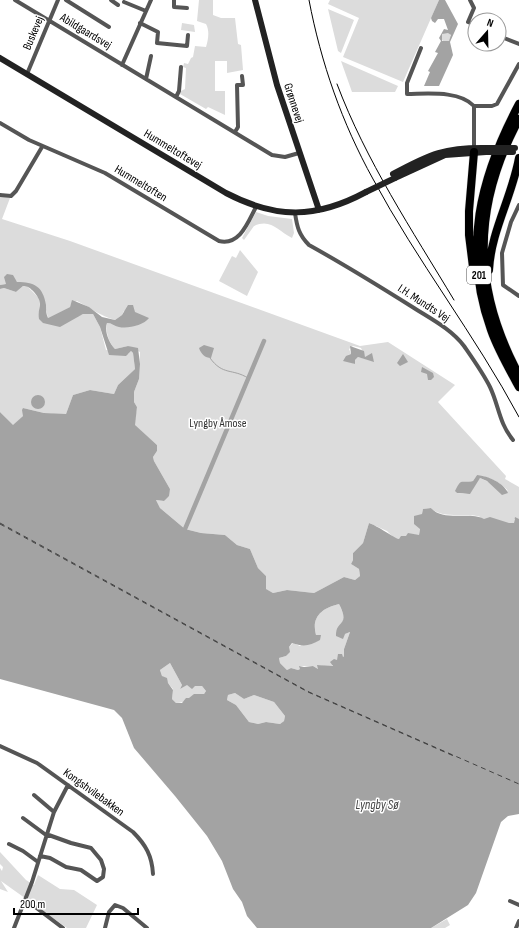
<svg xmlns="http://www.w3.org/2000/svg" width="519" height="928" font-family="'Sofia Sans Condensed',sans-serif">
  <rect width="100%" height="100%" fill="#fff"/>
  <path fill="#dcdcdc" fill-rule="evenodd" d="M199,0H213V15L221,18H235L238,44L241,45L243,70L227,73V61H215V91H225V115L208,107L206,109L180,94L181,91L185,89L186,68L183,67L184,63L188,64L191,58L193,57L195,46L206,47C208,40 210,31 206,24L197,21Z
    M330,0H439L403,82L343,57L359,18L328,4Z
    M328,9L354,20L341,53L338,51Z
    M182,23L194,25L195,32L181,30Z
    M441 37a5 5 0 1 1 10 0a5 5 0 1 1-10 0Z
    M341,61L398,86L395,92H352Z
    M0,196L10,198L2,219L70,241L360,346L388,342L455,385L438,402L506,476L505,479L519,487V519H514V523C508,524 488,521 483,519C478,517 482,517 477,516C465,513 441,519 431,508L423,509L419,535L406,536L399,539L394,538L387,531L369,523L363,543L353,553V560L351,564L359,569L360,576L355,580L344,577L314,593L287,590L273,593L265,589L266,576L258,568L250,549L237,545L225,535L201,533L185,529L160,508L156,500L164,501L170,489L154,461L153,457L157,451V445L134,425L137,407L134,402V392L139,379L140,352L128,346L115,349C109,343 105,331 107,323L125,327L138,325L124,311L122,315L115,320C100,316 91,308 77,301L71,304L70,307L48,318L42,293L17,282L14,279L6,281V284L0,285ZM353,346L361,348L365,357L369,356L374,361L358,357L355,360V364L350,362L348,355L351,354L349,349ZM477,475C488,477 501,482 508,491L480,478C469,488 476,497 457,493L456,491C459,483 466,483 473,481Z
    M256,212L268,216L292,219L294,233L292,238C278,231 271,218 254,226L244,240L242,238Z
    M240,250L258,272L247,296L219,281L232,256L236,258Z
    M23,286H27L40,299L39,319H71L83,314H93L100,327L106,350L128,354L131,351L133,353L135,369L118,385L114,394L90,390L73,395L66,414L65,415L44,413L23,408V416L13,426L0,412V289L4,288L16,292Z
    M339,604C346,619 345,619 336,632L345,634L350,632L344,649V656L338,659L331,667L318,665V669L313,666H300V669L298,670L291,668L287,670L280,663L279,658L286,656L289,647L293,643L300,646L316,635C311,617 322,608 339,604Z
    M170,663L182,685L180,689L186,685L202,686L206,691L204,694C194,697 185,703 176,703L172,699L173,689L162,676L160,670Z
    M235,693L244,699L254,695L274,702L285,716L284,721L280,724L266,722L258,724L249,722L236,705L227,700L228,695Z
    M0,852L26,880L34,885L38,875L60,889L74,890L97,905L86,928H67L1,881L8,892L0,889V868L2,871L3,867L0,864Z
    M447,919L450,925L445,928H431Z"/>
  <path fill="#a3a3a3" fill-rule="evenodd" d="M439,0H445L458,24L450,42L453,55L439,86H424L430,72L428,71L438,53L435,52L441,41L439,38L444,29L448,30L444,19H438L435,23L432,21L431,18ZM448,33L451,35L449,41H442V34Z
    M7,274L13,275L17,282C34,282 43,286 46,305C46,310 46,314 48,318L70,307L72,300L89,307L102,317L115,320L122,315L128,305H133L135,312L149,318C144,325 128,329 119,327C114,326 112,323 107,323C104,331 109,343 115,349L128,346L138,348L140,364L139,379L134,392V402L137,407L135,425L157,445V451L153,457L154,461L170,489L169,496L164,501L156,500L160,508L185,529L201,533L225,535L237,545L250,549L258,568L266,576V589L273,593L287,590L314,593L344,577L355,580L360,576L359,569L351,564L353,560V553L363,543L369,523C378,526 394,538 399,539L401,536H406L408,533L419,535L420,529L414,524V516L422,514L423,509L431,508C443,522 470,511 484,519L490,517L509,523H514L515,517L519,519V814L508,816L501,822L476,893L468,905L431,928H257L247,916L242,902L233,889L222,861L207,836L175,796L134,748L122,718L114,710L0,679V412L13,425L23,416L22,410L23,408L44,413L66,414L73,395L90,390L114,394L118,385L135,369L133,353L131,351L126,356L109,355L100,327L93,314H83L60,327L43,323L39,319C37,306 45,305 34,292C30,288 28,286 23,286L16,292L4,288L0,289V285L6,284L4,277ZM339,604C351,627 335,620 336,636L343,639L345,634L350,632L344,649V656L343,657L342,654H338L337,660L334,659L330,662L333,666L317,665L318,669L313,666L304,667L299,666L300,669L298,670L291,668L287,670L280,663L279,658L286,656L290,652L289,647L292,643C303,647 310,646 320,640L321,635H316C311,617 322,608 339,604ZM170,663L182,685L180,689L187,685L192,689L195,686H202L206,691L204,694H194L189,698H186L182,703H176L172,699L173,690L168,683L167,678L162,676L160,670ZM235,693L244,699L254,695L274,702L285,716L284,721L280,724L266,722L258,724L249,722L236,705L227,700L228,695Z
    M204,345L214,348L211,358C205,358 201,354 199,348Z
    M350,346L364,351L365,357L372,353L374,362L358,357L355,360V364L343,361L346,356L351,354Z
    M403,354L408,362L400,366L397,363Z
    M422,367L433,373L434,377L431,380H428L427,374L421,372Z
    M31 402a7 7 0 1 1 14 0a7 7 0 1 1-14 0Z
    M477,475C488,476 504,483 508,493L502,495L487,481L480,478L470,494L457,493L455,491C462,477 460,484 473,481Z"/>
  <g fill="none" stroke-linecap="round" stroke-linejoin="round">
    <path stroke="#a3a3a3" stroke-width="1" d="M210,358C223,376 232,368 248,378"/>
    <path stroke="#a3a3a3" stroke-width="4.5" d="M185,529L264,341"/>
    <path stroke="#444" stroke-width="1" stroke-dasharray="5 4" stroke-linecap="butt" d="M0,523L309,692L519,784
      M0,524L308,692L456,757"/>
    <defs>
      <path id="highway" d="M519,104C480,177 462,249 491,330C498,350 509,369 519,387
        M519,119C472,207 472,287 519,375
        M473,267L469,235V211L474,152
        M489,270C491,231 512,197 519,158"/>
    </defs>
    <use href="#highway" stroke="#dbdbdb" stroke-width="9"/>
    <path stroke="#555" stroke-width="4" d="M15,0L272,155L285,157L299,153
      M66,0L109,27
      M111,0L118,5
      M174,0V7L187,8
      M470,0L474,8L468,22L475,25
      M124,2L146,11
      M140,23L158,32L157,43L187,46L188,35
      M499,36L519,44
      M421,48L407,83V94C426,94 459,90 474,106H492L497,104L519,64
      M122,65L151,0
      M27,74L58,0
      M146,79L151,56
      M176,97L179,91L181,67
      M474,106V150
      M0,123L29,140L105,173L219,241C240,246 248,222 256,207
      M235,132L238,127L237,85H243L242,76
      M0,195L11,196L16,191L42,147
      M519,205L511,222L502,253L503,285L519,296
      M295,213C297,227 299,235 309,245C345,265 379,286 414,308C431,319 451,329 464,346C473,359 483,373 490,387C499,406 499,423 513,440
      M0,746L37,763L133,832C146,845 152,856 153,874
      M34,795L54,812
      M23,818L46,835
      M9,844L23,851L38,862
      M40,856L50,858L66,867L81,870L97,881L103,877L104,869L101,860L91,848L71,843L46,834
      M26,900L63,928
      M510,901L519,905
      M14,928L32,882L54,812L68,785
      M105,928L109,912L115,905L123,908L147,928
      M516,928L519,921"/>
    <path stroke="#222" stroke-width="6" d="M255,0L277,85L319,210
      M0,58L226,193C276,219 316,219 366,192
      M393,174C430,154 445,147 488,148
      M395,178L445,155L486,152"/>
    <use href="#highway" stroke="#000" stroke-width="8"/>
    <path stroke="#000" stroke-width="1" d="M309,0C321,63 342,123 373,179C417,261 475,335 519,417
      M337,84C366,161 412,230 454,300"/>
    <path stroke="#222" stroke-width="6" d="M488,148H515
      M486,152H513
      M366,192L395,178"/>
  </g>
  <g text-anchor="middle" stroke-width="3" stroke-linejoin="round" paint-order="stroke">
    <rect fill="#fff" stroke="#4c4c4c" stroke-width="1" x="467" y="266" width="24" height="18" rx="3"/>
    <g font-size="11" font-weight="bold" fill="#000">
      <text x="479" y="279">201</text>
    </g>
    <g font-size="12" fill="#000" stroke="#fff">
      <text transform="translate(86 31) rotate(31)" y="4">Abildgaardsvej</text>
      <text transform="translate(33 33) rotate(-67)" y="4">Buskevej</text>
      <text transform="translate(294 103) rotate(72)" y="4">Grønnevej</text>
      <text transform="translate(173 149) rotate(31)" y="4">Hummeltoftevej</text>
      <text transform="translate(141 183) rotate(31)" y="4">Hummeltoften</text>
      <text transform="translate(424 303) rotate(33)" y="4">I.H. Mundts Vej</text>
      <text transform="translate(94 792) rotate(36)" y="4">Kongshvilebakken</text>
    </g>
    <g font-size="12" fill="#333" stroke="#fff">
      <text x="218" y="427">Lyngby Åmose</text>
    </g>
    <g font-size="13" font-style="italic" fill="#444" stroke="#fff">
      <text x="377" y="809">Lyngby Sø</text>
    </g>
  </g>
  <g transform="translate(487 32) rotate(20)"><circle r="19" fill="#ffffff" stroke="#999999"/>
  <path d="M0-3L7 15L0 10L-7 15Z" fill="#000000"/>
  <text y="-6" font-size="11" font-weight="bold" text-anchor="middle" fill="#000000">N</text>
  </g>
  <path d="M14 908v6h124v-6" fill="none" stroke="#000000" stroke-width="2"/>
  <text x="20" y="908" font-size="12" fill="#000000" stroke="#ffffff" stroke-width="3" paint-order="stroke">200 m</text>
</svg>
